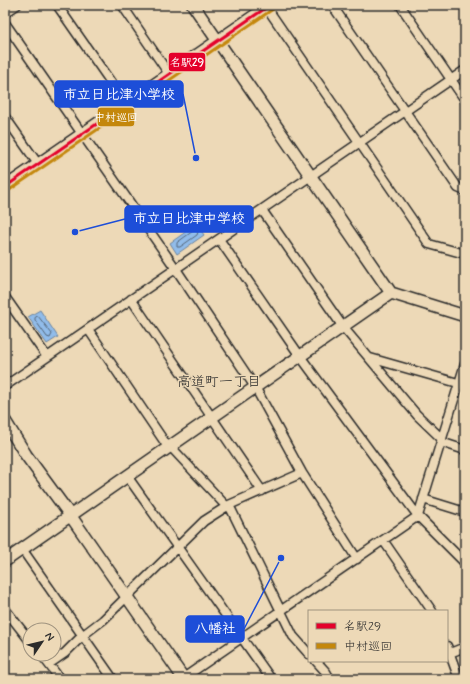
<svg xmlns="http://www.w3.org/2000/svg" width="470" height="684" font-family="Mynerve,'Klee One',sans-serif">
  <rect width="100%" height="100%" fill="#edd9b7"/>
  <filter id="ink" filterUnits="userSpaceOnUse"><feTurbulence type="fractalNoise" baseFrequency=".025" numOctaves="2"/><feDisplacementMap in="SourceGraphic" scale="8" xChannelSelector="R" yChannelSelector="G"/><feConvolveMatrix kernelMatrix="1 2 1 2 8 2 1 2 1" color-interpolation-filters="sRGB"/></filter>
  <g filter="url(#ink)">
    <path fill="#91bcea" stroke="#68829e" d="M197,224L204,235L177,254L170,243Z
      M40,310L58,337L47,344L28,317Z"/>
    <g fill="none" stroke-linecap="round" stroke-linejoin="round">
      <path stroke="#546577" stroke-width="1" d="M195,230L198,232L197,235L180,247H177V243Z
        M38,316L52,334L50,338L47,337L35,320V318Z"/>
      <defs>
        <path id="street" d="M57,5L126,104
          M122,5L169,74
          M265,5L429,244L465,254
          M332,5L458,188L465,191
          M400,5L465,100
          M5,13L17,5
          M5,23L176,269L255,387L302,473L357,559
          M5,117L38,164
          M262,210L343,327L417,415L442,439
          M219,239L300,356L418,516L465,563
          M5,297L47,357
          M131,299L262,491
          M88,329L168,447
          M370,358L465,385
          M5,386L465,70
          M441,442L465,450
          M170,446L227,507
          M127,476L271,679
          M423,499L465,512
          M229,505L293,636L309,654
          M383,540L432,611
          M22,549L113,679
          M5,609L30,641
          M447,646L459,679
          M450,653L465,647
          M41,654L60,679
          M316,661L326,672L330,679
          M49,664L65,653L82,636L103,620L204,521L229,505L302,473
          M182,679L418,516L465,364"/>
        <path id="secondary" d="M193,5L391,293L465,316
          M5,187L270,5
          M5,421L26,455L70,515L184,679
          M5,561L391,293"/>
      </defs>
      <use href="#street" stroke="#2b2b2b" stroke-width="11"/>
      <use href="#secondary" stroke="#2b2b2b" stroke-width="14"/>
      <use href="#street" stroke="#edd9b7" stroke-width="8"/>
      <use href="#secondary" stroke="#edd9b7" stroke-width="11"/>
      <defs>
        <path id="bus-1" d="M5,187L270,5"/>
        <path id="bus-2" d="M8,191L273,9"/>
      </defs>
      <use href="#bus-1" stroke="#edd9b7" stroke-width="6"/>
      <use href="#bus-2" stroke="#edd9b7" stroke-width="6"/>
      <use href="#bus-1" stroke="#e4002b" stroke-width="3"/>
      <use href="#bus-2" stroke="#c4870b" stroke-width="3"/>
    </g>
  </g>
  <g text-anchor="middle" stroke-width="3" stroke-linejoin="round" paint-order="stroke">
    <g font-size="14" fill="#2b2b2b" stroke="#edd9b7">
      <text x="219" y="386">高道町一丁目</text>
    </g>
  </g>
  <path fill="none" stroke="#1d4ed8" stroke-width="1.5" d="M196 158L183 94M75 232L125 219M281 558L244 629"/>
  <g fill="#1d4ed8" stroke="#edd9b7" stroke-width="1.5">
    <circle cx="196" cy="158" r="4"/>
    <circle cx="75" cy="232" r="4"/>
    <circle cx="281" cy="558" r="4"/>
  </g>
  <g fill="#1d4ed8" stroke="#1d4ed8" stroke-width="1.5">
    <rect x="55" y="81" width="128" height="26" rx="4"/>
    <rect x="125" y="206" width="128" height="26" rx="4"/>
    <rect x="186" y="616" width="58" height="26" rx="4"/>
  </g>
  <g font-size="14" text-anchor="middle" font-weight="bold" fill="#fff">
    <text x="119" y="99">市立日比津小学校</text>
    <text x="189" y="223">市立日比津中学校</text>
    <text x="215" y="633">八幡社</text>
  </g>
  <g stroke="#edd9b7" stroke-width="1.5">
    <rect x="168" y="52" width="38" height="20" rx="4" fill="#e4002b"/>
    <rect x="97" y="107" width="38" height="20" rx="4" fill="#c4870b"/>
  </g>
  <g font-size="11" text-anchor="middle" font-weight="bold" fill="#fff">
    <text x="187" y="66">名駅29</text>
    <text x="116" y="121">中村巡回</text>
  </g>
  <rect width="470" height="684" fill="none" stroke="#edd9b7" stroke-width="20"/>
  <rect x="10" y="10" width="450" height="664" fill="none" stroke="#2b2b2b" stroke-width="1.5" filter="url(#ink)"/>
  <rect x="308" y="610" width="140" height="52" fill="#edd9b7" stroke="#9f937f"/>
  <rect x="316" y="623" width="20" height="6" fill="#e4002b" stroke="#9f937f"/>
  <text x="344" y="630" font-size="12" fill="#2b2b2b">名駅29</text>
  <rect x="316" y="643" width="20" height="6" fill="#c4870b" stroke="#9f937f"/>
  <text x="344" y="650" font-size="12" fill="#2b2b2b">中村巡回</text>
  <g transform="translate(42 642) rotate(55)"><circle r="19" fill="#edd9b7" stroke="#9f937f"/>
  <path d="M0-3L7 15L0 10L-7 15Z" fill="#2b2b2b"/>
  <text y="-6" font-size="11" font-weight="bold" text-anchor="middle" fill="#2b2b2b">N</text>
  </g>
</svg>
